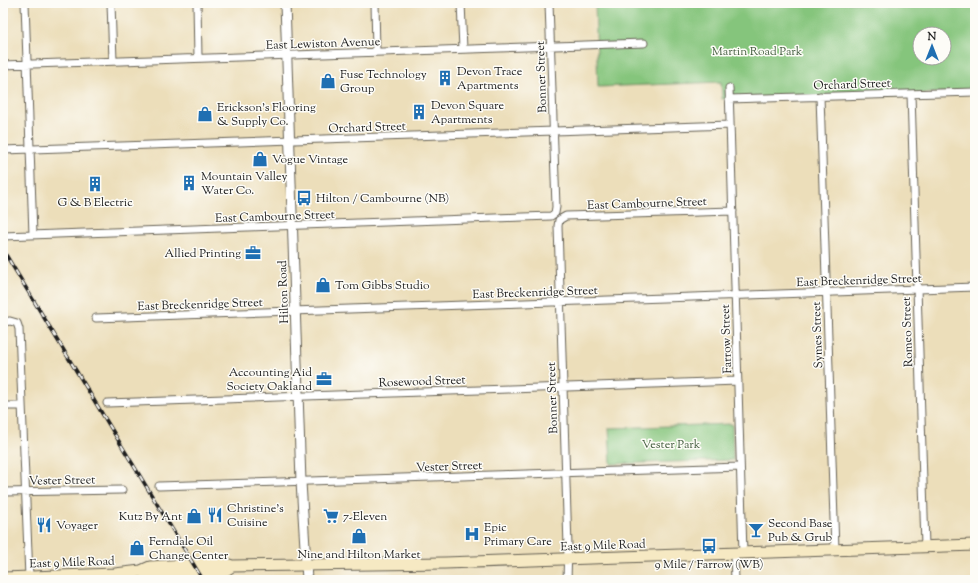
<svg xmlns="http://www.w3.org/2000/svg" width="978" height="583" font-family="'Sorts Mill Goudy',serif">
  <rect width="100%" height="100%" fill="#fdfcf7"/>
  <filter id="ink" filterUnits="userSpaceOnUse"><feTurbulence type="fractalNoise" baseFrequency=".025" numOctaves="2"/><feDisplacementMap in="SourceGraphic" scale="8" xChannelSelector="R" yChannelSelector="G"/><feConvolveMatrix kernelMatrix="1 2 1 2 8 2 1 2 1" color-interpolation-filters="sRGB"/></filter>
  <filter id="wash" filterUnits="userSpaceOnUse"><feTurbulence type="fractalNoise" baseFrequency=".012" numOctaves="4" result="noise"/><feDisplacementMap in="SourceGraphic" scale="16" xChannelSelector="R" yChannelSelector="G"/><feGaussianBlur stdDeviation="0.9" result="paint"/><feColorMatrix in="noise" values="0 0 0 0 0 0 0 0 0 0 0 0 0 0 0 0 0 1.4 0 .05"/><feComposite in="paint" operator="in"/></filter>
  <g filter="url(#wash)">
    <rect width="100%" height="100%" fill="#ecdeba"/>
    <path fill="#85c57c" stroke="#50704c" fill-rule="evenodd" d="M595,3H975V92L722,99L721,82L598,87ZM920,34H944V58H920Z
      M732,424L733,460L611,464L609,428Z"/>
  </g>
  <g filter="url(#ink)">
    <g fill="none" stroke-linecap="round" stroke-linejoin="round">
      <defs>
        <path id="minor" d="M25,3L33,235
          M111,3L113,61
          M197,3L198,58
          M375,3L376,52
          M461,3L463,49
          M3,65L644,43
          M729,88L743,553
          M911,94L925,546
          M820,96L835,550
          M729,99L975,92
          M3,150L730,125
          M3,236L551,216L555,213L556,207L549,3
          M96,318L975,287
          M3,322L10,321L17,323L19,329L29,577
          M107,403L738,381
          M3,406H22
          M159,486L740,467
          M3,492L122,490
          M734,553L735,580
          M567,580L568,547L558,226L559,220L566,216L733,211"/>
        <path id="tertiary" d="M285,3L301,482L307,580"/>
        <path id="secondary" d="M141,571L150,575L199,573L224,571L232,566
          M3,578L115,574L141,571L150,567L223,563L232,566L445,563L975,545"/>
      </defs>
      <use href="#minor" stroke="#656053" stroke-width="9"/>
      <use href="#tertiary" stroke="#656053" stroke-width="11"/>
      <use href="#secondary" stroke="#656053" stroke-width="13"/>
      <use href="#minor" stroke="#fff" stroke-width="7"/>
      <use href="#tertiary" stroke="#fff" stroke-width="9"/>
      <use href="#secondary" stroke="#f6e9c3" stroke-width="11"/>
      <defs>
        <path id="rail" d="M3,250L203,580"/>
      </defs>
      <use href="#rail" stroke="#1c1c1c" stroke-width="3.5"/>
      <use href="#rail" stroke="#fdfcf7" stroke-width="2" stroke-dasharray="6" stroke-linecap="butt"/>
    </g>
  </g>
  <defs>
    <symbol id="building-bare" viewBox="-9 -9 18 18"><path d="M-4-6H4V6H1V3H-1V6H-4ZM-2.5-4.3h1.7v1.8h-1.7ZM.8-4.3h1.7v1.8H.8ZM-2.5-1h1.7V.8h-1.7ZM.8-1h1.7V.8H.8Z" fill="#1f6fb2" stroke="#fdfcf7" stroke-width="2.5" paint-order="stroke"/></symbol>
    <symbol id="shop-bare" viewBox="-9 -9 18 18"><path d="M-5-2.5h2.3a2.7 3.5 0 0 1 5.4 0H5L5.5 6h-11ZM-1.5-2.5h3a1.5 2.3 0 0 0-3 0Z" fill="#1f6fb2" stroke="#fdfcf7" stroke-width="2.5" paint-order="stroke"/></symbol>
    <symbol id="bus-bare" viewBox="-9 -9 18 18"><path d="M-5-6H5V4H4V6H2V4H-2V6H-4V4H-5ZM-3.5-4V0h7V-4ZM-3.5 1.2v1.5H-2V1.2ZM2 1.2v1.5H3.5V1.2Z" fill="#1f6fb2" stroke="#fdfcf7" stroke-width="2.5" paint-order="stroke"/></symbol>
    <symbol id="office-bare" viewBox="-9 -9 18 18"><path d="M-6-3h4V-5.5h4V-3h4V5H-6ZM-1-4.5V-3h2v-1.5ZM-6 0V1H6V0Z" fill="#1f6fb2" stroke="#fdfcf7" stroke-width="2.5" paint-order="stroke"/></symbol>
    <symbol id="restaurant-bare" viewBox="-9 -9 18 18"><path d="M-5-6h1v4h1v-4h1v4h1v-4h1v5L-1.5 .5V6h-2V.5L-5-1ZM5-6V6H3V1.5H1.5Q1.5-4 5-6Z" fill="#1f6fb2" stroke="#fdfcf7" stroke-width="2.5" paint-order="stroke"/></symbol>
    <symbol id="supermarket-bare" viewBox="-9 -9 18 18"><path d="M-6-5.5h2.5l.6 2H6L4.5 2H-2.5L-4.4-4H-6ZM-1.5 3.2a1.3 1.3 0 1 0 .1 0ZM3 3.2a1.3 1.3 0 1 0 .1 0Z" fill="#1f6fb2" stroke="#fdfcf7" stroke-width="2.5" paint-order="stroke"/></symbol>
    <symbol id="bar-bare" viewBox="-9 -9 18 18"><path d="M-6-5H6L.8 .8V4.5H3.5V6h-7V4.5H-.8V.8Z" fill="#1f6fb2" stroke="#fdfcf7" stroke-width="2.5" paint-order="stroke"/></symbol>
    <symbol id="hospital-bare" viewBox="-9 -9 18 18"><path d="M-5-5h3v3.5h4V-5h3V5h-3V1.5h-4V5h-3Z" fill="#1f6fb2" stroke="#fdfcf7" stroke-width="2.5" paint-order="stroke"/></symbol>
  </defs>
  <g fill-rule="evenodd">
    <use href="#building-bare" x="434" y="67" width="22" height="22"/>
    <use href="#shop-bare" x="317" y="70" width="22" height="22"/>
    <use href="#building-bare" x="408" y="101" width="22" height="22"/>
    <use href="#shop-bare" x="194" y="103" width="22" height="22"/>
    <use href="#shop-bare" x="249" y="148" width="22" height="22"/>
    <use href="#building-bare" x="178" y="172" width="22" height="22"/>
    <use href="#building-bare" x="84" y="173" width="22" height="22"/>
    <use href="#bus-bare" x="293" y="187" width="22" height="22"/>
    <use href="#office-bare" x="242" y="242" width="22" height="22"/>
    <use href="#shop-bare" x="312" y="274" width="22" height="22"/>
    <use href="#office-bare" x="313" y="368" width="22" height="22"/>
    <use href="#restaurant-bare" x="204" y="504" width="22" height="22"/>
    <use href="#shop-bare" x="183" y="505" width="22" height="22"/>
    <use href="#supermarket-bare" x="320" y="505" width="22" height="22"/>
    <use href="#restaurant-bare" x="33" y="514" width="22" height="22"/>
    <use href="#bar-bare" x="745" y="519" width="22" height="22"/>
    <use href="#hospital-bare" x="461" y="523" width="22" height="22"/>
    <use href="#shop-bare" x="348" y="525" width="22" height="22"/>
    <use href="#bus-bare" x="698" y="535" width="22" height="22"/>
    <use href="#shop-bare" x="126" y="537" width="22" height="22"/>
  </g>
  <g text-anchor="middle" stroke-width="3" stroke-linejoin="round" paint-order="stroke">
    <g font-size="12" fill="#1c1c1c" stroke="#fdfcf7">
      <text transform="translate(323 43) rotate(-2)" y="4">East Lewiston Avenue</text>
      <text transform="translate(541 77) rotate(-92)" y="4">Bonner Street</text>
      <text transform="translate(852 84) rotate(-2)" y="4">Orchard Street</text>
      <text transform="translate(367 127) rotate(-2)" y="4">Orchard Street</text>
      <text transform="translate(647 203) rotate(-2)" y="4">East Cambourne Street</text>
      <text transform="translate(275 216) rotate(-2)" y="4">East Cambourne Street</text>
      <text transform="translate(859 280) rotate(-2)" y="4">East Breckenridge Street</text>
      <text transform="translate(283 292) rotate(-92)" y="4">Hilton Road</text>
      <text transform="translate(535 292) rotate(-2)" y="4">East Breckenridge Street</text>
      <text transform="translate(200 304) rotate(-2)" y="4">East Breckenridge Street</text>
      <text transform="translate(907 332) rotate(-92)" y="4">Romeo Street</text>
      <text transform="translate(817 335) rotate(-92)" y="4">Symes Street</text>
      <text transform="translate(726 339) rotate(-92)" y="4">Farrow Street</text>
      <text transform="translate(422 381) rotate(-2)" y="4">Rosewood Street</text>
      <text transform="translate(552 398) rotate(-92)" y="4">Bonner Street</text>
      <text transform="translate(449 466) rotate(-2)" y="4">Vester Street</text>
      <text transform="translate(62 480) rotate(-1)" y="4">Vester Street</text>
      <text transform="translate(603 545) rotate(-2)" y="4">East 9 Mile Road</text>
      <text transform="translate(72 562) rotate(-2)" y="4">East 9 Mile Road</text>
    </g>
    <g font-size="12" fill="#466042" stroke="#fdfcf7">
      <text x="757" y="55">Martin Road Park</text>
      <text x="671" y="448">Vester Park</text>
    </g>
    <g font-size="12" fill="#1c1c1c" stroke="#fdfcf7" text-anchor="start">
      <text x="457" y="75">Devon Trace<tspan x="457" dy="14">Apartments</tspan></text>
      <text x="340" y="78">Fuse Technology<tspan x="340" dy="14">Group</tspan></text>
      <text x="431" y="109">Devon Square<tspan x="431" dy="14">Apartments</tspan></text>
      <text x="217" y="111">Erickson's Flooring<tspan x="217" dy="14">&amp; Supply Co.</tspan></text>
      <text x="272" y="163">Vogue Vintage</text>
      <text x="201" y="180">Mountain Valley<tspan x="201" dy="14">Water Co.</tspan></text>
      <text x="316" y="202">Hilton / Cambourne (NB)</text>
      <text x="95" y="206" text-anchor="middle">G &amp; B Electric</text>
      <text x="241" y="257" text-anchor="end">Allied Printing</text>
      <text x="335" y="289">Tom Gibbs Studio</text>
      <text x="312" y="376" text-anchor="end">Accounting Aid<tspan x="312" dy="14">Society Oakland</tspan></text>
      <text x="227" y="512">Christine's<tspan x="227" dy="14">Cuisine</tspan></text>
      <text x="182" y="520" text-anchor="end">Kutz By Ant</text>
      <text x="343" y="520">7-Eleven</text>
      <text x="768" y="527">Second Base<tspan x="768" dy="14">Pub &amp; Grub</tspan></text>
      <text x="56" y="529">Voyager</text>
      <text x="484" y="531">Epic<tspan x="484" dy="14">Primary Care</tspan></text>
      <text x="149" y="545">Ferndale Oil<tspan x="149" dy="14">Change Center</tspan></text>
      <text x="359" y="558" text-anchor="middle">Nine and Hilton Market</text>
      <text x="709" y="568" text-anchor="middle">9 Mile / Farrow (WB)</text>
    </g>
  </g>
  <rect width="978" height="583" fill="none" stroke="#fdfcf7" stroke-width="16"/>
  <g transform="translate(932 46)"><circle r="19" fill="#fdfcf7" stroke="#a3a29f"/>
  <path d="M0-3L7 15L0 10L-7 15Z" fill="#1f6fb2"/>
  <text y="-6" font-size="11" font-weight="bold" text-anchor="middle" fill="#1c1c1c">N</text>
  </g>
</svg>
